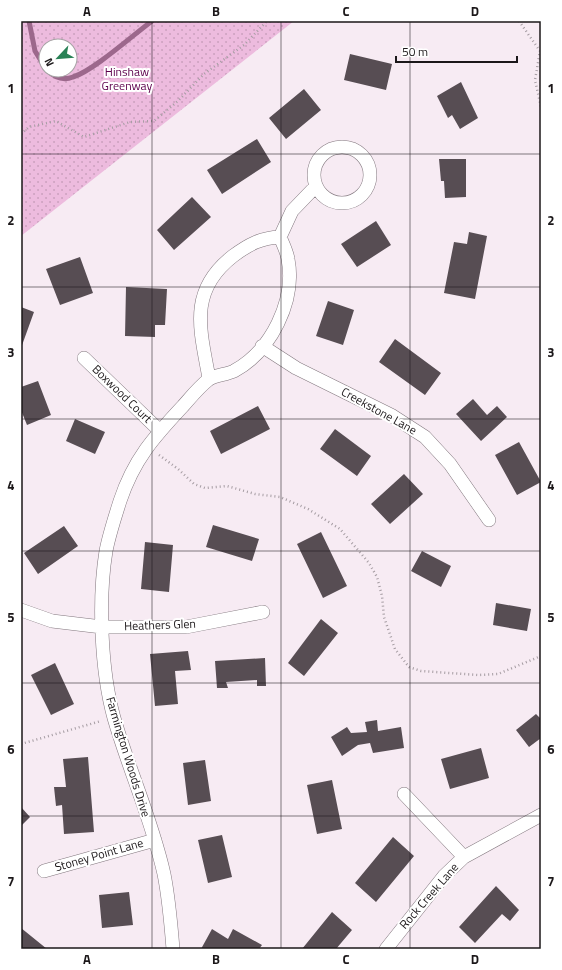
<svg xmlns="http://www.w3.org/2000/svg" width="562" height="970" font-family="'Titillium Web',sans-serif">
  <defs>
    <pattern id="green-dots" width="8" height="8" patternUnits="userSpaceOnUse"><rect width="8" height="8" fill="#edbbde"/><path d="M2 2h.1M6 6h.1" fill="none" stroke="#cba0be" stroke-width="1.8" stroke-linecap="round"/></pattern>
  </defs>
  <rect width="100%" height="100%" fill="#f7ebf3"/>
  <path fill="url(#green-dots)" fill-rule="evenodd" d="M21,21H294L21,236ZM46,46H70V70H46Z"/>
  <g fill="none" stroke-linecap="round" stroke-linejoin="round">
    <path stroke="#9c688c" stroke-width="5" d="M29,21L35,51L46,69
      M47,70C54,77 63,81 73,77C93,71 133,35 152,21"/>
  </g>
  <path fill="#574d53" d="M350,54L392,64L386,90L344,80Z
    M461,82L478,118L460,129L452,115L448,118L437,96Z
    M304,89L321,110L286,139L269,118Z
    M257,139L271,162L222,194L207,170Z
    M439,159H466V197L445,198L444,181H441Z
    M192,197L211,217L174,250L157,230Z
    M376,221L391,245L357,267L341,244Z
    M469,232L487,236L475,299L444,293L454,242L467,244Z
    M80,257L93,293L60,305L46,269Z
    M126,287L167,289L165,325H155V337L125,336Z
    M328,301L354,310L343,345L316,336Z
    M21,307L34,312L21,348Z
    M395,339L441,373L425,395L379,362Z
    M38,381L51,415L27,425L21,410V387Z
    M473,399L487,415L497,406L507,417L481,441L456,414Z
    M258,406L270,429L221,454L210,431Z
    M75,419L105,432L95,454L66,441Z
    M335,429L371,456L357,476L320,449Z
    M519,442L541,482L517,495L495,455Z
    M404,474L423,494L390,524L371,504Z
    M213,525L259,539L252,561L206,547Z
    M64,526L78,546L38,574L24,553Z
    M321,532L347,586L323,598L297,544Z
    M145,542L173,545L169,592L141,589Z
    M422,551L451,566L441,587L411,571Z
    M496,603L531,609L527,631L493,625Z
    M321,619L338,633L304,676L288,663Z
    M188,651L191,670L175,671L178,704L155,706L150,654Z
    M265,658L266,686H257V680L226,682L228,688H217L215,661Z
    M55,663L74,704L51,715L31,675Z
    M536,714L541,719V738L529,747L516,730Z
    M377,720L378,731L401,727L404,748L373,753L370,743L358,745L342,756L331,737L347,727L351,733L367,732L365,722Z
    M481,748L489,778L450,789L441,759Z
    M88,757L94,832L64,834L62,805L56,806L54,787H66L63,759Z
    M205,760L211,801L188,805L183,763Z
    M332,780L342,829L317,834L307,785Z
    M21,807L30,817L21,826Z
    M222,835L232,877L208,883L198,840Z
    M393,837L414,856L376,902L355,883Z
    M496,886L519,910L510,921L502,914L475,943L459,927Z
    M129,892L133,925L102,928L99,895Z
    M332,912L352,930L336,949H302Z
    M21,928L26,932L47,949H21Z
    M212,929L228,939L233,929L262,945L259,949H201Z"/>
  <g fill="none" stroke-linecap="round" stroke-linejoin="round">
    <defs>
      <path id="street" d="M314 175a28 28 0 1 1 56 0a28 28 0 1 1-56 0Z
        M262,346L296,368L391,415L425,437L450,464L489,520
        M84,358L160,431
        M209,378C200,329 188,291 233,256C249,244 261,238 280,237
        M21,610L52,621L102,627H186L263,612
        M404,794L464,857
        M44,871L155,840
        M173,949C171,924 169,899 164,874C152,820 129,770 114,718C101,671 98,600 106,551C109,535 115,517 120,501C134,459 154,437 183,406C191,397 199,387 208,380C214,375 226,375 234,371C271,351 296,301 288,259C287,252 283,244 280,237L292,211L316,186
        M386,949L444,876L464,857L541,815"/>
    </defs>
    <use href="#street" stroke="#82777e" stroke-width="14"/>
    <path stroke="#a59ca2" stroke-width="2.5" stroke-dasharray="1 3" stroke-linecap="butt" d="M519,21L540,51L535,80L541,107
      M21,134L29,127L56,121L84,137L130,122L154,121L178,101L204,74L244,45L267,21
      M159,455L178,469L194,484L205,488L227,486L255,494L280,497L308,509L340,529L369,563L377,577L382,596L384,617L395,649L409,667L421,671L478,675L498,674L541,656
      M21,744L101,721"/>
    <use href="#street" stroke="#fff" stroke-width="13"/>
  </g>
  <path fill="none" stroke="#1b1719" stroke-width="1" stroke-opacity="0.55" d="M152,21V949M281,21V949M410,21V949M21,154H541M21,287H541M21,419H541M21,551H541M21,683H541M21,816H541"/>
  <g text-anchor="middle" stroke-width="4" stroke-linejoin="round" paint-order="stroke">
    <g font-size="12" fill="#5c004c" stroke="#fff">
      <text x="127" y="76">Hinshaw<tspan x="127" dy="14">Greenway</tspan></text>
    </g>
    <g font-size="12" fill="#1b1719" stroke="#fff">
      <text transform="translate(122 394) rotate(44)" y="4">Boxwood Court</text>
      <text transform="translate(379 411) rotate(29)" y="4">Creekstone Lane</text>
      <text transform="translate(160 625) rotate(-2)" y="4">Heathers Glen</text>
      <text transform="translate(128 757) rotate(73)" y="4">Farmington Woods Drive</text>
      <text transform="translate(99 855) rotate(-16)" y="4">Stoney Point Lane</text>
      <text transform="translate(429 896) rotate(-49)" y="4">Rock Creek Lane</text>
    </g>
  </g>
  <rect width="562" height="970" fill="none" stroke="#ffffff" stroke-width="44"/>
  <g transform="translate(58 58) rotate(244)"><circle r="19" fill="#ffffff" stroke="#a4a2a3"/>
  <path d="M0-3L7 15L0 10L-7 15Z" fill="#298256"/>
  <text y="-6" font-size="11" font-weight="bold" text-anchor="middle" fill="#1b1719">N</text>
  </g>
  <path d="M396 56v6h121v-6" fill="none" stroke="#1b1719" stroke-width="2"/>
  <text x="402" y="56" font-size="12" fill="#1b1719" stroke="#ffffff" stroke-width="3" paint-order="stroke">50 m</text>
  <rect x="22" y="22" width="518" height="926" fill="none" stroke="#1b1719" stroke-width="1.5"/>
  <g font-size="13" text-anchor="middle" font-weight="bold" fill="#1b1719">
    <text x="87" y="16">A</text>
    <text x="216" y="16">B</text>
    <text x="346" y="16">C</text>
    <text x="475" y="16">D</text>
    <text x="11" y="93">1</text>
    <text x="551" y="93">1</text>
    <text x="11" y="225">2</text>
    <text x="551" y="225">2</text>
    <text x="11" y="357">3</text>
    <text x="551" y="357">3</text>
    <text x="11" y="490">4</text>
    <text x="551" y="490">4</text>
    <text x="11" y="622">5</text>
    <text x="551" y="622">5</text>
    <text x="11" y="754">6</text>
    <text x="551" y="754">6</text>
    <text x="11" y="886">7</text>
    <text x="551" y="886">7</text>
    <text x="87" y="964">A</text>
    <text x="216" y="964">B</text>
    <text x="346" y="964">C</text>
    <text x="475" y="964">D</text>
  </g>
</svg>
